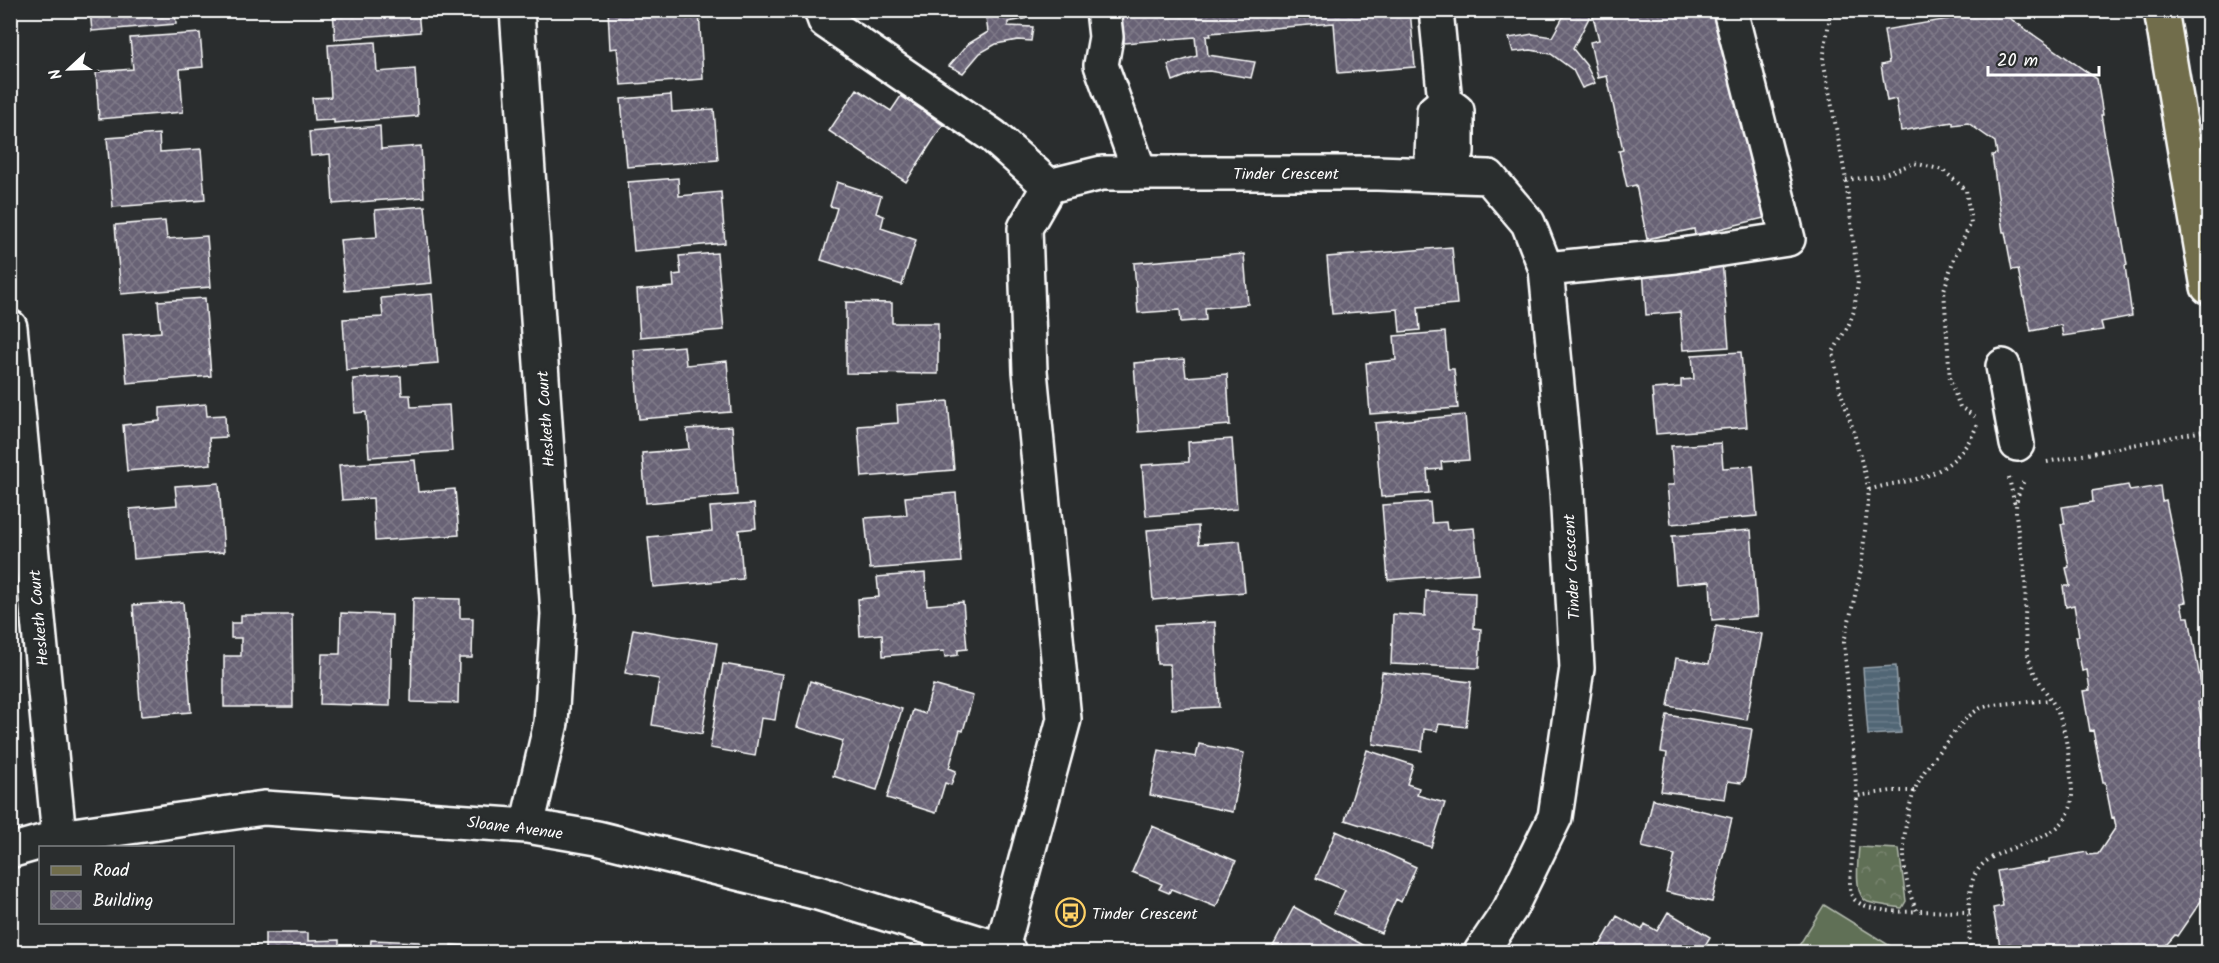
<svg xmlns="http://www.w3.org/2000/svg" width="2219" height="963" font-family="Kalam,sans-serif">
  <defs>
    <pattern id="park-crowns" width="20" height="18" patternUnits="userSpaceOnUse" patternTransform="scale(1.5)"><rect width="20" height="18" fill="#617057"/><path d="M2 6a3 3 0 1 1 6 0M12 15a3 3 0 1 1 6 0" fill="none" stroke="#798570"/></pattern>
    <pattern id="water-rules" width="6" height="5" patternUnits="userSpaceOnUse" patternTransform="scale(1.5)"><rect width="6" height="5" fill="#516675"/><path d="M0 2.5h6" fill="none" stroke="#6b7d8a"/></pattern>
    <pattern id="building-cross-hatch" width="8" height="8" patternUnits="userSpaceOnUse" patternTransform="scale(1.5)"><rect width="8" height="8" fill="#686274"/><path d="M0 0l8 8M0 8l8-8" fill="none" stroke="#7f7a89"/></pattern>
  </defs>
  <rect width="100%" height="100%" fill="#2a2d2e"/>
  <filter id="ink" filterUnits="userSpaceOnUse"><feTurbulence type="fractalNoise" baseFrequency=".0167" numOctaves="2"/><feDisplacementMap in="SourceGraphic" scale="12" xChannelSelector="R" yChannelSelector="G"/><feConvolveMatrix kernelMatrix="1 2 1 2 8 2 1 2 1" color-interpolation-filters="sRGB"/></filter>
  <g filter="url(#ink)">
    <path fill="url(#park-crowns)" stroke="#b0b8ab" stroke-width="1.5" d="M1859,847L1899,849L1906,901L1902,908C1891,906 1878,905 1868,902C1853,896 1858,861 1859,847Z"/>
    <path fill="#617057" stroke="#b0b8ab" stroke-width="1.5" d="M1824,905L1900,952H1795Z"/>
    <path fill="url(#water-rules)" stroke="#97a3ac" stroke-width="1.5" d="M1896,666L1901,733L1868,735L1863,668Z"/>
    <path fill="url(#building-cross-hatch)" stroke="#fff" stroke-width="1.5" d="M90,10H175L176,24L92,31Z
      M333,10H418L420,32L335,39Z
      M608,10H699L703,79L621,85L617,48L610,49Z
      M985,10H1028L1024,11L1025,19L1008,22V26L1033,27L1031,41L1018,40L996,44L980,53L963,73L949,66L968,44L988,32Z
      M1121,10H1410L1415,67L1338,73L1334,23L1210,33L1211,36H1206L1208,55L1255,62L1251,78L1209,71L1196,72L1173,81L1168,65L1197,56L1195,37L1124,43Z
      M1567,10H1717L1764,218L1695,235L1694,229L1647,239L1636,185L1627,187L1619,151L1623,150L1607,76L1598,78L1590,42L1599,40L1592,12L1573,49L1586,65L1595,83L1582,88L1573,70L1551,54L1531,50L1513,52L1509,38L1533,34L1552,37Z
      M1948,10H1998L2097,79L2103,115H2101L2127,265L2125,266L2132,316L2101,322L2103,330L2063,336L2061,325L2031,331L2018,269L2012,270L2005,232H2003L1992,155L1997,154L1995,142L1968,123L1953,125V122L1901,131L1896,99L1887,101L1881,65L1889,63L1884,30L1949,19Z
      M200,33L203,67L180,69L183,112L99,119L96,72L133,69L130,38Z
      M375,42L377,72L415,69L418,116L334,123V120L314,121L312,98L331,97L328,45Z
      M857,89L891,111L901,96L943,125L906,182L829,131Z
      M671,95L672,112L714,109L718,160L627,167L621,99Z
      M380,126L381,149L421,146L424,197L333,204L330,154L311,156L309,132Z
      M159,134L160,152L201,149L205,200L113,207L107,138Z
      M678,178L679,196L721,192L725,243L634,251L628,182Z
      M837,182L881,196L876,213L884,216L881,228L916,240L902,285L821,260L837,208L830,206Z
      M425,206L432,283L345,291L340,240L377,237L375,210Z
      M165,221L167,239L207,236L211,287L121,294L115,225Z
      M1452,247L1457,304L1418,307L1420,330L1400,332L1398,309L1332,314L1327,257Z
      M717,253L724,330L640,337L637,290L674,287L673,275L681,274L679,256Z
      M1244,254L1248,304L1205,308L1206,320L1181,322L1180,310L1138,313L1134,263Z
      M1722,260L1729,347L1683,350L1680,312L1646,315L1643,267Z
      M432,294L438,363L346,370L343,319L383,317L381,298Z
      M205,298L211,376L127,383L123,335L161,332L158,301Z
      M846,302L892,303V323H938V374L846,373Z
      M1445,332L1448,369H1454L1458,408L1370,414L1366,363L1396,360L1394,336Z
      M684,346L686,365L727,361L731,412L639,419L634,350Z
      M1741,352L1747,427L1656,434L1652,389L1681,387V380L1694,379L1692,355Z
      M1184,359L1186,377L1227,374L1230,425L1139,432L1134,363Z
      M401,376L402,395H410L411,407L449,405L452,451L369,457L366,412L355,413L353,379Z
      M948,401L954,470L862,477L858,426L898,423L897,405Z
      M206,404L207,416L225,415L226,437L209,438L211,464L127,471L123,425L160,421V408Z
      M1465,415L1469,460L1441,462L1442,469L1427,470L1429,493L1381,497L1375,423Z
      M732,426L737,495L646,503L642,453L689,449L687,429Z
      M1232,439L1237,509L1146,516L1142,465L1189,462L1188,442Z
      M1721,443L1723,468L1753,466L1757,516L1671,524L1667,485H1674L1671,446Z
      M415,460L418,492L455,489L459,535L375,541L373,498L342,500L339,465Z
      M219,483L224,552L134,559L130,509L177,505L175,486Z
      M2128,485L2130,491L2160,486L2162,501L2166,500L2173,535L2186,602L2181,603L2184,617H2189L2204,701L2198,702L2201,718L2207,717L2208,726V891L2177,936L2175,935L2160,952H2010L2009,944L2000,946L1993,908L2003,906L1997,871L2049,862V859L2087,852L2088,855L2098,854L2116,827L2114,817L2112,818L2105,782H2103L2093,730L2090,731L2083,691L2090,690L2087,670L2082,671L2076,636H2079L2074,605L2066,607L2063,586H2070L2066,568L2069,567L2061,524H2065L2062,507L2093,502L2092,491Z
      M956,493L961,562L870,569L865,518L907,515L905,497Z
      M1430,502L1432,523L1446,522L1447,530L1474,528L1479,573L1388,580L1382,505Z
      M754,504L756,528L739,530L743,579L653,587L648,537L712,531L710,507Z
      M1198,526L1199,544L1240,541L1245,592L1153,600L1147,530Z
      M1751,530L1757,616L1712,620L1710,581L1676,584L1672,536Z
      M925,573L927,605L963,602L967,649L958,650V655L945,657L944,651L883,656L882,634L860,636L858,599L879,597L877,577Z
      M1426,591L1475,593L1474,628L1481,629L1479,668L1391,664L1393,614L1425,616Z
      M413,598L460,599V618H473L472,658H459L458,703L411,702Z
      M183,602L191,712L141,716L133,605Z
      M341,613L392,615L390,706L320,704L322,654H340Z
      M241,615H292L293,707H224V656H241V638H231V623H241Z
      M1215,622L1219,707L1172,709L1170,664H1157L1155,625Z
      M1716,626L1762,634L1747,720L1668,706L1676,658L1709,664Z
      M633,629L717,643L702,734L652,725L659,679L625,673Z
      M723,664L782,674L775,720L761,718L755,756L710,748Z
      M1382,672L1471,682L1466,727L1439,724L1437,731L1424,729L1422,751L1373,744Z
      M810,681L902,709L877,790L833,776L843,741L797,727Z
      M933,685L973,696L963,731L960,730L949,768L956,771L951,785L945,783L936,813L887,798L913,710L925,714Z
      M1667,715L1752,729L1744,779L1741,783L1728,781L1725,799L1661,791L1667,753L1661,752Z
      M1199,744L1244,753L1233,812L1150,795L1159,750L1196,757Z
      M1367,750L1413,765L1407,784L1419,788L1417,795L1445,803L1431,847L1345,820Z
      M1653,799L1732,818L1712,902L1666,892L1675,855L1642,847Z
      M1152,826L1236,861L1216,907L1171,889L1169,893L1159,889L1162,884L1132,872Z
      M1336,831L1416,867L1401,902L1396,899L1381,933L1334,913L1345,890L1316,878Z
      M1294,907L1374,951L1373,952H1270Z
      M1668,912L1710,937L1701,952H1596L1617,916L1642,930L1645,924L1657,931Z
      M265,933H308V941L339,940V952H265Z
      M371,940L420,942V952H370Z
      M451,945L501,949L500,952H450Z
      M256,946V952H205V950Z"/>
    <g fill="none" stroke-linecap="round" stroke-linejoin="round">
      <defs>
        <path id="minor" d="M517,10L558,614L551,723L527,826
          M821,10L825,21L993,136L1049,186
          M1103,10L1106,37L1101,65L1140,173
          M1436,10L1445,102
          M1446,175L1447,163L1457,152V111L1445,102L1434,111L1432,155L1447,163
          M1546,269L1676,256L1788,239L1730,10
          M10,327L59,837
          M2003,366L2017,444
          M10,851L59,837L264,808L527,826L597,838L818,893L1009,952
          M1001,952L1064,719L1030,371L1025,228L1049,186L1102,173H1377L1489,177L1528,223L1546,269L1567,491L1577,668L1555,817L1510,909L1481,952"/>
        <path id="major" d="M2161,10L2208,287"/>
      </defs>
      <use href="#minor" stroke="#fff" stroke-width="38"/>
      <use href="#major" stroke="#fff" stroke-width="38"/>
      <path stroke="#fff" stroke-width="4" stroke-dasharray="1.5 4.5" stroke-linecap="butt" d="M1831,10L1823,59L1846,180L1858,282L1854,311L1849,324L1833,352L1840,390L1853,429L1869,490L1861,570L1844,642L1857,796
        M1846,180L1880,176L1914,163L1943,170L1966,190L1971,223L1954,258L1944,290L1950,380L1960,407L1976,417
        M2047,462L2208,430
        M2009,478L2015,506
        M1869,490C1886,484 1903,483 1920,478C1947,470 1967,451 1977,425
        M1914,791H1891L1857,796L1850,882C1850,888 1850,896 1855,900C1867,911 1902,913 1917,911
        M1970,912L1917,911C1900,877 1901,834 1912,798C1917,778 1935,756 1948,740C1958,728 1967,715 1981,708C1993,703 2035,702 2050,700
        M1970,952C1970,932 1965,888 1977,871C2000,837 2074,849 2072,792C2071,771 2067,735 2059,715C2051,695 2035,681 2029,659C2022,633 2027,604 2025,577C2024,555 2016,532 2016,509C2016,499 2020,488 2025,479"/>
      <use href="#minor" stroke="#2a2d2e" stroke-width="33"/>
      <use href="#major" stroke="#716d4b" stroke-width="33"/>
    </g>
  </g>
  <defs>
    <symbol id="bus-ring" viewBox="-11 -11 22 22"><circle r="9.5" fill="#2a2d2e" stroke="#ffd166" stroke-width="1.5"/><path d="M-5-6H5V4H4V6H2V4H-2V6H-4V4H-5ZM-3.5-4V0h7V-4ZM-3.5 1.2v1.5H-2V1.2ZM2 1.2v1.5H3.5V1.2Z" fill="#ffd166"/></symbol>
  </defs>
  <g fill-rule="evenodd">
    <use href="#bus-ring" x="1054" y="896" width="33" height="33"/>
  </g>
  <g text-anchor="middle" stroke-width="5" stroke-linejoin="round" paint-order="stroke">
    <g font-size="16" fill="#fff" stroke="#2a2d2e">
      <text x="1286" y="179">Tinder Crescent</text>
      <text transform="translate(545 419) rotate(-94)" y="6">Hesketh Court</text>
      <text transform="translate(1571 567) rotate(-93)" y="6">Tinder Crescent</text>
      <text transform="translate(38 618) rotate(-95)" y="6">Hesketh Court</text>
      <text transform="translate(515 827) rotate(7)" y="6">Sloane Avenue</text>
    </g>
    <g font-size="16" fill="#fff" stroke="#2a2d2e" text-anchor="start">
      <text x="1092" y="919">Tinder Crescent</text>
    </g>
  </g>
  <rect width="2219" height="963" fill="none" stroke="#2a2d2e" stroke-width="36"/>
  <rect x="18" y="18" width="2183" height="927" fill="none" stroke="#fff" stroke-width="2" filter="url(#ink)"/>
  <rect x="39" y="846" width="195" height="78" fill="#2a2d2e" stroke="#7f8182" stroke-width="1.5"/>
  <rect x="51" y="866" width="30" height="9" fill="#716d4b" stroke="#7f8182" stroke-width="1.5"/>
  <text x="93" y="876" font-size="18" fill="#ffffff">Road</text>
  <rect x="51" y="891" width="30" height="18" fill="url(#building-cross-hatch)" stroke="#7f8182" stroke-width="1.5"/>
  <text x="93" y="906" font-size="18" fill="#ffffff">Building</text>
  <g transform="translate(69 69) rotate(248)" stroke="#2a2d2e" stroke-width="4.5" paint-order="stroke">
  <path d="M0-4.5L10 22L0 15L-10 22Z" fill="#ffffff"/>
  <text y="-9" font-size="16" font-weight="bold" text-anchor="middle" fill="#ffffff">N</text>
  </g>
  <path d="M1988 66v9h111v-9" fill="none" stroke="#ffffff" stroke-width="3"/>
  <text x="1997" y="66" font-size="18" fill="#ffffff" stroke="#2a2d2e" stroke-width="4.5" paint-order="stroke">20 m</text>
</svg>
